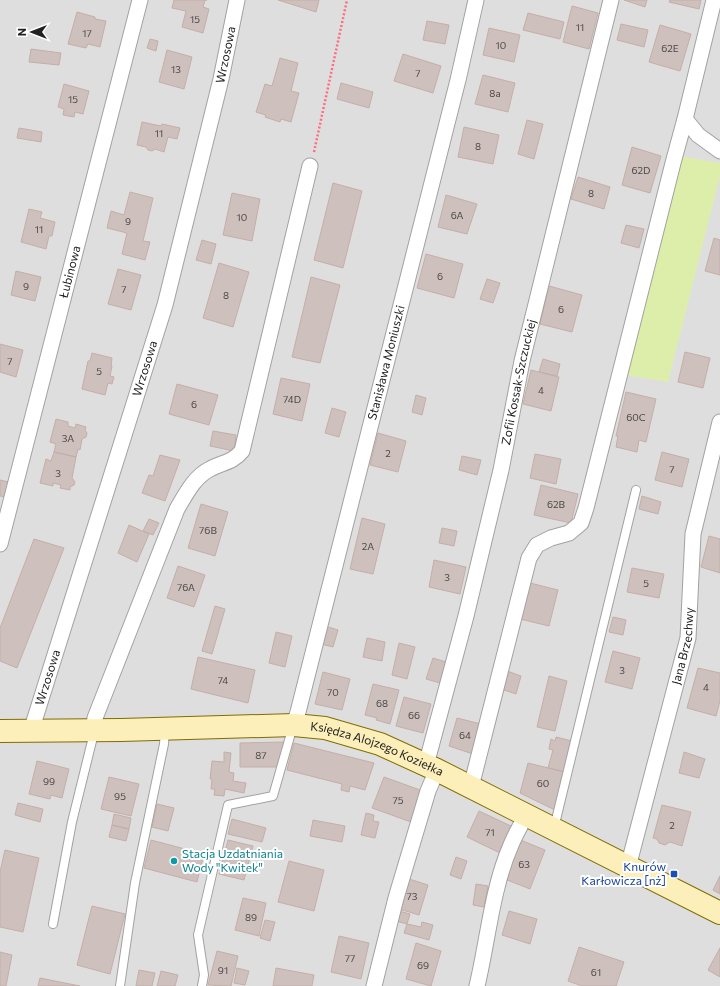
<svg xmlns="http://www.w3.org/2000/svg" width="720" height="986" font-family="Commissioner,sans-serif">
  <rect width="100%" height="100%" fill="#f2ece7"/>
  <path fill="#dfdede" d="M0,0H720V986H0Z"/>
  <path fill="#ddeeab" d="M679,156L720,163V176L668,382L626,375Z"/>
  <path fill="#cec0bd" stroke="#c5aea8" d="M174,0H207H205L203,7L209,9L203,33L182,27L186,11L172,8Z
    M278,0H319L316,12Z
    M624,0H647L645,7Z
    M670,0H701L699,9L669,2Z
    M572,6L598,13L589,49L563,42Z
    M77,12L95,17V19L106,21L100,47L88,44L86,48L68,44Z
    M528,13L564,22L560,39L523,30Z
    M427,21L449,25L445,44L423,40Z
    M621,24L648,30L644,47L617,40Z
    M660,25L691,34L680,71L649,62Z
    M489,28L520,35L514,62L483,55Z
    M150,39L158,41L156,51L147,48Z
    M31,49L61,53L59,65L29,62Z
    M167,50L192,57L184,89L159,82Z
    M403,54L441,66L433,93L394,81Z
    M280,58L298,63L291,91L299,93L291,122L281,119L280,122L265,117L266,115L256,112L265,84L272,86Z
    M483,75L515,83L508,112L475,104Z
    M341,83L373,92L369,108L337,99Z
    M64,84L89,91L83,114L75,112L74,117L63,115L64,109L58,107Z
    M527,120L543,124L534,159L518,154Z
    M142,122L161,126L162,124L180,128L177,139L168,137L164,152L155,149L152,151L148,150L146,147L137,145Z
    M464,127L499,135L493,164L458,157Z
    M19,128L42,132L41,142L17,138Z
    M632,147L661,156L650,193L622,185Z
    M578,177L610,187L604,209L571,199Z
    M333,183L362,191L343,268L314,260Z
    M130,192L153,198L143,241L150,242L145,260L122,254L127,233L107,228L111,211L124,215Z
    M232,193L260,199L252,241L223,235Z
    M446,195L477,204L467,234L438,227Z
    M29,209L42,212L40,218L55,222L52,236H49L46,249L21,242Z
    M626,225L644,229L639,248L621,243Z
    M714,238L720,240V275L705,271Z
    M202,240L216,244L211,264L196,260Z
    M426,254L463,264L454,298L417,288Z
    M219,263L249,272L233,327L203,318Z
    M118,269L141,275L131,310L108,304Z
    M16,271L41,277L35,301L11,295Z
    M311,277L340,285L320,363L292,357Z
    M487,279L500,283L493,303L480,299Z
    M549,286L582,295L572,332L540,324Z
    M0,344L23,350L16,377L0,372Z
    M685,352L710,358L703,388L678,382Z
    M92,353L112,358L111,366H112L110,376L114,377L112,384L108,383L105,395L82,389L88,361H90Z
    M543,359L560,364L557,376L539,372Z
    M531,370L559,377L551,411L523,404Z
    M281,378L310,384L302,421L273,414Z
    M177,384L218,395L209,425L169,414Z
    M626,392L656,399L646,442L639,440L637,452L616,447L618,436H616Z
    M416,395L426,398L422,415L412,412Z
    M332,408L346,412L339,437L325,433Z
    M56,419L68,422V426L75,428L76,424L86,427L85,430L87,433L86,437L82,439L80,450L78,449L76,457L54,452L56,444L50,442Z
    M213,431L236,435L234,451L210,446Z
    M378,433L406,441L398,472L370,465Z
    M54,452L76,457L72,478L75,482L74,485L70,487V490L60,488L61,485L53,483V486L40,483L46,459L51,461Z
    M662,452L689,459L682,487L655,480Z
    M535,454L561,459L556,484L530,478Z
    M160,455L180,460L165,501L142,493L149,475L153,476Z
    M462,456L481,460L477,475L459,470Z
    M0,480L9,482L6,497L0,496Z
    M541,485L578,494L571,523L534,515Z
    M642,496L661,502L658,514L639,509Z
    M201,504L228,512L215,556L188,548Z
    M362,518L385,524L373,574L350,569Z
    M149,519L159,523L153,535L143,531Z
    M129,525L149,534L137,562L118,553Z
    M442,528L457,531L454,546L439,543Z
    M709,536L720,539V573L701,567Z
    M34,539L64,548L17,668L0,661V628Z
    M434,560L466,567L460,594L429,587Z
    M178,566L205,575L194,607L167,598Z
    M632,568L664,574L659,598L627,592Z
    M530,583L558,590L549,626L520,619Z
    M215,606L225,609L212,654L202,651Z
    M613,617L626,620L623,635L609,632Z
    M325,626L338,630L333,647L321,644Z
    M276,632L292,636L285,667L269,663Z
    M367,638L385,642L382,661L363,657Z
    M399,643L415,647L407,679L392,675Z
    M613,651L640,658L632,689L605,682Z
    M198,657L255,670L248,703L191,689Z
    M433,658L446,662L440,683L426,679Z
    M698,668L720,673V701L716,716L687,708Z
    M507,671L521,676L516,694L501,689Z
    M323,672L350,679L342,710L315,704Z
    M549,676L567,681L555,731L537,727Z
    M373,684L399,690L390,724L376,720L377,718L365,715Z
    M404,697L431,704L423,733L396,726Z
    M457,718L481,724L473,754L449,746Z
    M556,737L572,741L565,772L548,768L553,750L549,749L551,739L555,741Z
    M285,742L279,767H240V743Z
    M294,743L374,763L365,790L350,786L349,792L341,790L342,784L287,770Z
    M224,752L231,753L229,772L234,773L233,781L246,783L244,793L225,789L224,796L214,795L215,789H211L212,779H210L212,761L224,762Z
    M684,752L705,759L699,778L679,773Z
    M37,761L69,769L62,798L51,795L50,799L29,794Z
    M528,763L565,772L555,810L520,793Z
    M109,777L139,784L131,816L101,809Z
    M384,777L423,791L411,822L372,808Z
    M18,803L43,809L40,822L15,815Z
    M157,804L174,808L168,831L152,827Z
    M662,805L691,812L682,846L670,842L665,845L659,843L657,839L653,838Z
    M479,811L513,827L500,853L467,837Z
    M366,813L374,815L373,821L379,822L375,838L361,835Z
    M114,814L131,818L129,829L112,825Z
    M232,819L266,828L262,842L228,834Z
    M313,820L345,826L342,842L310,836Z
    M112,825L129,829L126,841L109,837Z
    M518,839L545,850L530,889L502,878Z
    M151,840L204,854L197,882L144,868Z
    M228,840L253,846L244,880L219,874Z
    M5,850L39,858L23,932L0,927V872Z
    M456,857L467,861L461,879L450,875Z
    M289,861L324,870L314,911L278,902Z
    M720,876V894L713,890Z
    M406,878L428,885L419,915L396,908Z
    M476,884L488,886L484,907L473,905Z
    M243,898L266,903L259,936L235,930Z
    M92,906L125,914L110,974L77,965Z
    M399,911L410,914L407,924L396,921Z
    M509,911L537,919L530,944L502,935Z
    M265,920L275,922L270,941L260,938Z
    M422,922L433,925L429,940L404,933L407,924L421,927Z
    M339,936L369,943L361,979L331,972Z
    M416,943L441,951L431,986L406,979Z
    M579,947L624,962L616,986H582L568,981Z
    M720,948V977L708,970Z
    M217,951L238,956L231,986L208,985Z
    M0,952L12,955L6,986H0Z
    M237,968L249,971L245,985L234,983Z
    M276,968L314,975L312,986H273Z
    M139,970L155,973L152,986H136Z
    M161,971L178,975L175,986H157Z
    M40,978L80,986H38Z"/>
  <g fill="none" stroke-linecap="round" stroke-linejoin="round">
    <defs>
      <path id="lane" d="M554,828L636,490
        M53,924L72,822L92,741L93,731
        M120,986L135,883L164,744L165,730
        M202,986L204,975L198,935L228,805L273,796L293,726"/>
      <g id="street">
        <path d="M685,119L698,135L720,151"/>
        <path id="s1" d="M0,544L140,0"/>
        <path id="s2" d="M294,725L298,712L458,80L476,0"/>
        <path id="s3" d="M31,731L165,305L221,79L237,0"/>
        <path d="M93,731L95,718L177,509C186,494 194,477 210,469C223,462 232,463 242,451L310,166"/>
        <path id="s4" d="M426,765L466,616L501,470L522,361L611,0"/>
        <path d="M471,787L529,558L537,545L551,538L569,533L581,523L586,508L673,163L685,119L714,0"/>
        <path id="s5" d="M628,867L688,638L693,534L720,422"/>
        <path d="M374,986L396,898L428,791L437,770"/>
        <path d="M477,986C488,940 492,888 511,845C515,835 521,825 526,815"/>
      </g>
      <g id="secondary">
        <path id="s6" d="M0,731L121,730L294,725L325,728L380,744L437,770L720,913"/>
      </g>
    </defs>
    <use href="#lane" stroke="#a2a2a2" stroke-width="10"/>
    <use href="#street" stroke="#a2a2a2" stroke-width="17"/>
    <use href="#secondary" stroke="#806d00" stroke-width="24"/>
    <path stroke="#ff6b81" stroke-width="2.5" stroke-dasharray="2 2" stroke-linecap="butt" d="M314,152L347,0"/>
    <use href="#lane" stroke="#fff" stroke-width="8"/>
    <use href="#street" stroke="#fff" stroke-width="15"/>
    <use href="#secondary" stroke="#fdefba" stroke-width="22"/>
  </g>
  <circle fill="#0f9aa8" stroke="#fff" stroke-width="1.5" cx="174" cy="861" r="4"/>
  <rect fill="#1a4fb4" stroke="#fff" stroke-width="1.5" x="670" y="870" width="8" height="8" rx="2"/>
  <g text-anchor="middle" stroke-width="4" stroke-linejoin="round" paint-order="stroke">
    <g font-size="10" fill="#4c4948">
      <text x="195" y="23">15</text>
      <text x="580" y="31">11</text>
      <text x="87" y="37">17</text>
      <text x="501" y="49">10</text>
      <text x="670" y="52">62E</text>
      <text x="176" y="73">13</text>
      <text x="418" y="77">7</text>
      <text x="495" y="97">8a</text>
      <text x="73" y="103">15</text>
      <text x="159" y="137">11</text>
      <text x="478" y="150">8</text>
      <text x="641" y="174">62D</text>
      <text x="591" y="197">8</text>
      <text x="457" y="219">6A</text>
      <text x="242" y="221">10</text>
      <text x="128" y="225">9</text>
      <text x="39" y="233">11</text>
      <text x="440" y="280">6</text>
      <text x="26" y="290">9</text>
      <text x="124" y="293">7</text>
      <text x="226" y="299">8</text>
      <text x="561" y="313">6</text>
      <text x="10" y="365">7</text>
      <text x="99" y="375">5</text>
      <text x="541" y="394">4</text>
      <text x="292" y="403">74D</text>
      <text x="194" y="408">6</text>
      <text x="636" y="421">60C</text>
      <text x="68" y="442">3A</text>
      <text x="388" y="457">2</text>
      <text x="672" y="473">7</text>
      <text x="58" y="477">3</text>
      <text x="556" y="508">62B</text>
      <text x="208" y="534">76B</text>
      <text x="368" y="550">2A</text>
      <text x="447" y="581">3</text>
      <text x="646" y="587">5</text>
      <text x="186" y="591">76A</text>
      <text x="622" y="674">3</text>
      <text x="223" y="684">74</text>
      <text x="706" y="691">4</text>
      <text x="333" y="696">70</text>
      <text x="382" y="707">68</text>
      <text x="414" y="719">66</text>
      <text x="465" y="739">64</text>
      <text x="261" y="759">87</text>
      <text x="49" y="785">99</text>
      <text x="543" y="787">60</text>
      <text x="120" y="800">95</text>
      <text x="398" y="804">75</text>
      <text x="672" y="829">2</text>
      <text x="490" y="836">71</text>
      <text x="524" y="868">63</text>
      <text x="412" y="900">73</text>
      <text x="251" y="921">89</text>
      <text x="350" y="962">77</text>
      <text x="423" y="969">69</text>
      <text x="223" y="974">91</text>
      <text x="596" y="976">61</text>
    </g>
    <g font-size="12" fill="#212121" stroke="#fff">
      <text dy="4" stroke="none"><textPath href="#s3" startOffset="704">Wrzosowa</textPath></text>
      <text dy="4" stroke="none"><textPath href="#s1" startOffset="281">Łubinowa</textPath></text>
      <text dy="4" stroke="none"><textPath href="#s2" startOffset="374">Stanisława Moniuszki</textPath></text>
      <text dy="4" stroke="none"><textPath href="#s3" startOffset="380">Wrzosowa</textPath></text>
      <text dy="4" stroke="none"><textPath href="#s4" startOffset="394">Zofii Kossak-Szczuckiej</textPath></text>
      <text dy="4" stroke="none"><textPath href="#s5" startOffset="228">Jana Brzechwy</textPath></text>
      <text dy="4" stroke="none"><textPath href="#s3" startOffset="56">Wrzosowa</textPath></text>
      <text dy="4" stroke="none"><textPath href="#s6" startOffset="381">Księdza Alojzego Koziełka</textPath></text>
    </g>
    <g font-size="12" fill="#0d838f" stroke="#fff" text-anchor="start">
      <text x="182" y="858">Stacja Uzdatniania<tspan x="182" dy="14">Wody "Kwitek"</tspan></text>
    </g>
    <g font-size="12" fill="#164399" stroke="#fff" text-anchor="end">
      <text x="666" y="871">Knurów<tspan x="666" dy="14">Karłowicza [nż]</tspan></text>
    </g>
  </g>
  <g transform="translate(32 32) rotate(270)" stroke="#ffffff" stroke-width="3" paint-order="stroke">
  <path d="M0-3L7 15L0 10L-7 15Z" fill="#212121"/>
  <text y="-6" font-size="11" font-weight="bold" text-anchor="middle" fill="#212121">N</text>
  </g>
</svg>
